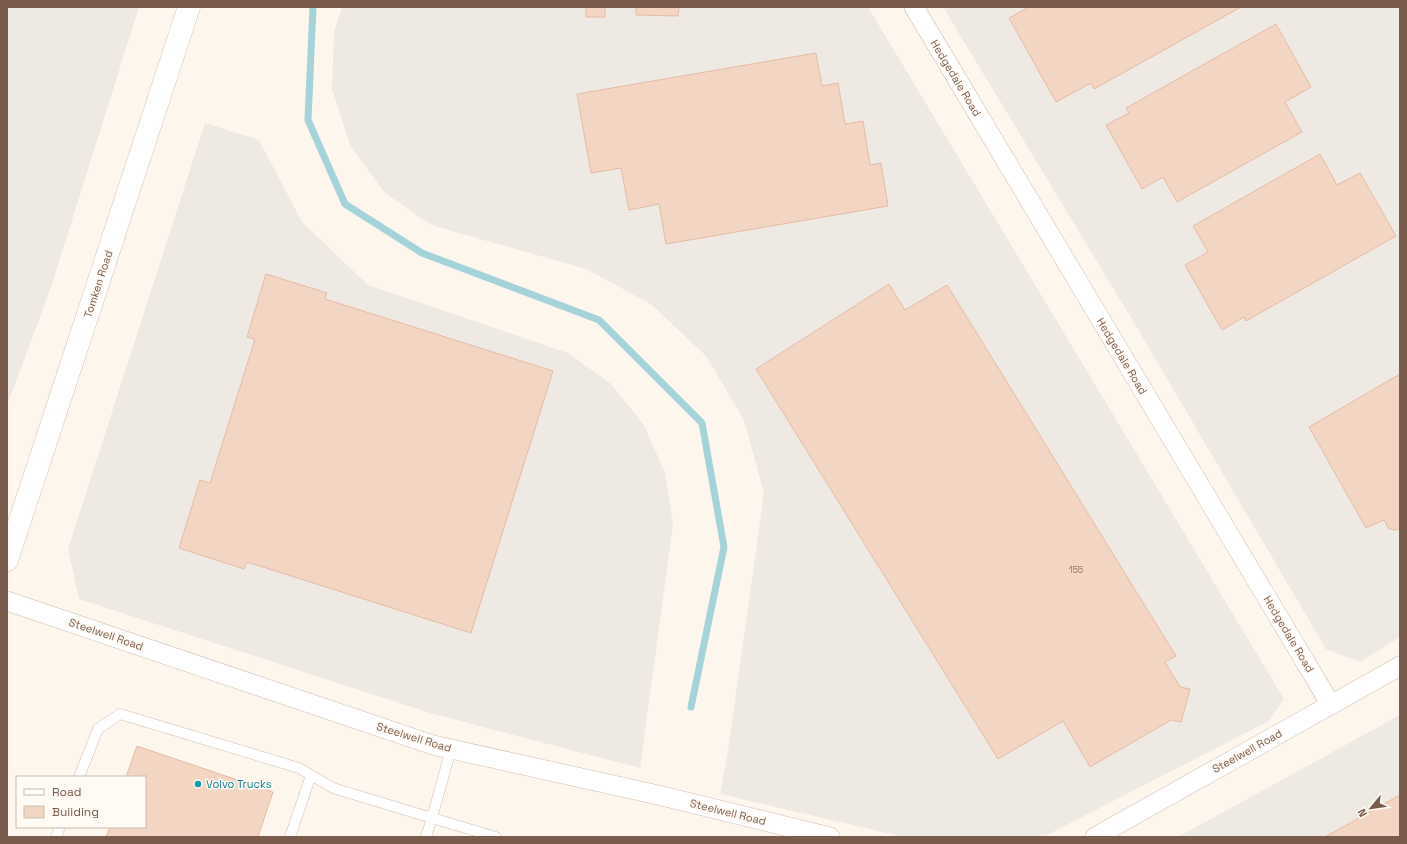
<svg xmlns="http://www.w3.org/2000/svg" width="1407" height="844" font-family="'Space Grotesk',sans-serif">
  <rect width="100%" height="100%" fill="#fdf6ec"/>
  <path fill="#efe9e4" d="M7,7H139L51,287L7,406Z
    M342,7H868L1284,699L1269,721L1047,835L1033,837H904L720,794L728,751L764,493L744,420L706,356L652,305L586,269L431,225L384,192L350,145L332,89L334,32Z
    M943,7H1400V637L1360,662L1326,649L1136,326Z
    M205,123L259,140L302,222L368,285L568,353L611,384L644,425L665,473L673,525L640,768L430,713L79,599L68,549Z
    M1400,715V837H1178Z"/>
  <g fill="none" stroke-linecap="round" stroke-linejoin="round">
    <path stroke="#a5d3da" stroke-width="7" d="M313,7L308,120L345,204L422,253L599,320L702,423L724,547L691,707"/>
  </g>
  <path fill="#f3d5c3" stroke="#e6bba3" d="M586,7H605V17H586Z
    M636,7H679L678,16L636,15Z
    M1029,7H1241L1094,89L1091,83L1056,102L1009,18Z
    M1276,24L1311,87L1285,102L1302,132L1177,202L1163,177L1142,189L1106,125L1129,113L1126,108Z
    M816,53L822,86L838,83L845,124L863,121L870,165L881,163L888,206L666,244L659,204L629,210L621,168L591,173L577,94Z
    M1320,154L1337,185L1360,173L1396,236L1246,321L1244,317L1222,330L1185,265L1208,252L1193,226Z
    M266,274L327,293L325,299L553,371L471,633L247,562L244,569L179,548L200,480L210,483L255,339L247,337Z
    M889,284L905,310L947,285L1176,656L1165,662L1180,687L1190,689L1181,722L1171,720L1090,767L1063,721L998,759L756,369Z
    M1400,374V528L1396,530L1389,529L1384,520L1366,528L1309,427Z
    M137,746L273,792L258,837H106L110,827H145V777H126Z
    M1400,795V837H1325Z"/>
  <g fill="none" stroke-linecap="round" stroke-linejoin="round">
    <defs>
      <path id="service" d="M79,777L98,729L120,714L299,768L333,788L432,818L451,749
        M56,837L60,827
        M290,837L311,775
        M426,837L432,818L496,837"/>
      <path id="minor" d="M914,7L1331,705
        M7,601L433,745L658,795L830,837
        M1095,837L1400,666"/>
      <path id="secondary" d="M7,560L189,7"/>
    </defs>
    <use href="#service" stroke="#d1beb0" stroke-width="11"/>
    <use href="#minor" stroke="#d1beb0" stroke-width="20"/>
    <use href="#secondary" stroke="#d6c0b0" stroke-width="23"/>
    <use href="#service" stroke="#fff" stroke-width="10"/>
    <use href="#minor" stroke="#fff" stroke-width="19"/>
    <use href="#secondary" stroke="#fff" stroke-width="22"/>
  </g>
  <circle fill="#0f9aa8" stroke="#fffaf3" stroke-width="1.5" cx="198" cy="784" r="4"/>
  <g text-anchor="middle" stroke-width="3" stroke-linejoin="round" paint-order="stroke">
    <g font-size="9" fill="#987a6a">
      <text x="1076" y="573">155</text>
    </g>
    <g font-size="11" fill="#7a5c4d" stroke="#fffaf3">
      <text transform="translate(956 78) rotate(59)" y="4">Hedgedale Road</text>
      <text transform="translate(98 284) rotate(-72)" y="4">Tomken Road</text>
      <text transform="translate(1122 356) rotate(59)" y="4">Hedgedale Road</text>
      <text transform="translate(106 634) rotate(19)" y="4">Steelwell Road</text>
      <text transform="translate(1289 634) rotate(59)" y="4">Hedgedale Road</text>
      <text transform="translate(414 737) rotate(17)" y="4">Steelwell Road</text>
      <text transform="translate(1247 751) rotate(-29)" y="4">Steelwell Road</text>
      <text transform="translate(728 812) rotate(14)" y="4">Steelwell Road</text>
    </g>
    <g font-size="11" fill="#0d838f" stroke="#fffaf3" text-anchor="start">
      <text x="206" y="788">Volvo Trucks</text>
    </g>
  </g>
  <rect width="1407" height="844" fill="none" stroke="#7a5c4d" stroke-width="16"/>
  <rect x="16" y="776" width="130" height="52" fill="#fffaf3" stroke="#cabbb1"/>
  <rect x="24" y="789" width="20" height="6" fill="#ffffff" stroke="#cabbb1"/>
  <text x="52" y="796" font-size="12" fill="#7a5c4d">Road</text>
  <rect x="24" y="806" width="20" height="12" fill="#f3d5c3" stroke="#cabbb1"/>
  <text x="52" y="816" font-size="12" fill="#7a5c4d">Building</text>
  <g transform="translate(1371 808) rotate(241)" stroke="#fffaf3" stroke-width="3" paint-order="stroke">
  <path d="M0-3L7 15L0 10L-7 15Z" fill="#7a5c4d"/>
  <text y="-6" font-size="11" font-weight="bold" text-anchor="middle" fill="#7a5c4d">N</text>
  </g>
</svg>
